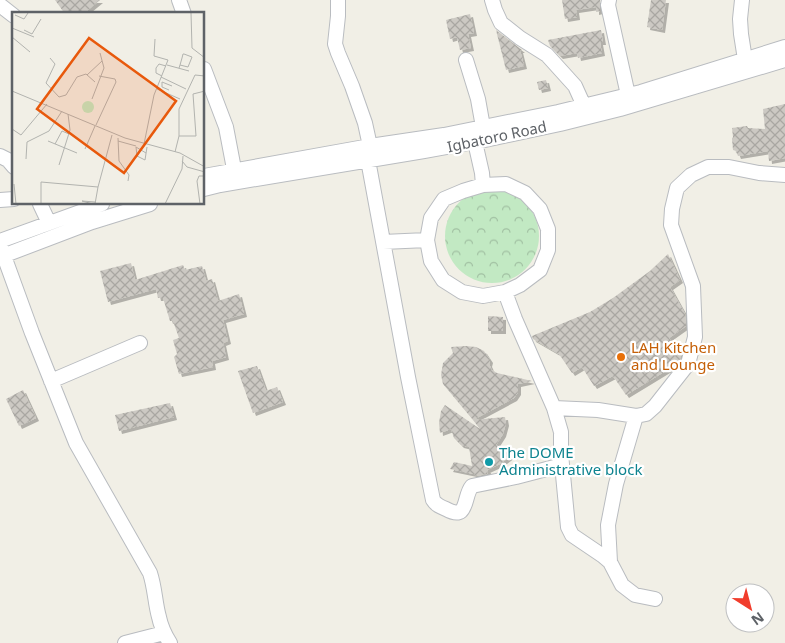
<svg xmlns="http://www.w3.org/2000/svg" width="785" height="643" font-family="'Noto Sans',sans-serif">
  <defs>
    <pattern id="park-crowns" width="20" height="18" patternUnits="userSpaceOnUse" patternTransform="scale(1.25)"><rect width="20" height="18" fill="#c2e9c3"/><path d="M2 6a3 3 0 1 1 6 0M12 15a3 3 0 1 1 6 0" fill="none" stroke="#a1c0a2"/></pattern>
    <pattern id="building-cross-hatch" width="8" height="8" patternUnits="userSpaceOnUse" patternTransform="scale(1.25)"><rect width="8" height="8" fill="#ccc9c3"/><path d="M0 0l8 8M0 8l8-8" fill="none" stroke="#a9a7a2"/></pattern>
    <filter id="shadow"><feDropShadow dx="3" dy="3" stdDeviation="0" flood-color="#0004"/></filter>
  </defs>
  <rect width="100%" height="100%" fill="#f1efe6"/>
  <path fill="url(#park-crowns)" d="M445 236a47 47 0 1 1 94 0a47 47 0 1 1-94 0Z"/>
  <path fill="url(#building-cross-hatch)" filter="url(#shadow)" d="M55,0H100L83,14H65Z
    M562,0H600V11L596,12V7L576,10L577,17L565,19Z
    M651,0H666L662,30L647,27Z
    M470,14L474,33L468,34L471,48L460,50L457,37L450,39L446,20Z
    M496,30L522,50H520L524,66L506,70Z
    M601,30L603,42H600L602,53L578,58L577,53L560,56L550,46L548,40Z
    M546,80L548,88L539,90L537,82Z
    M785,104V158L769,161L768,151L738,156L736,151L733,150L732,139L733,137L732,128L747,126L748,128L765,129L763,109Z
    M668,254L680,280L670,287L685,314L686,326L669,338L681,356L680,360L677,364L626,395L613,376L594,386L582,367L572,373L559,354L533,339L532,336L590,312L613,298L650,271Z
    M131,263L135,280L183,265L185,270L202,266L206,281L212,279L218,301L239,294L244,314L223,320L228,341L223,343L226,357L212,361L213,367L179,374L174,357L177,354L173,340L179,338L173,321H170L163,298H158L156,289L108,302L100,271Z
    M488,316L503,317V331H488Z
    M466,346L476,347L484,351L490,360L489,364L492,370L497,373L532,381L518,384V392L514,398L473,420L443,384L441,375L443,363L453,353L451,347Z
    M257,366L266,391L277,387L283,402L253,413L238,371Z
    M23,390L36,418L19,426L6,399Z
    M170,403L174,417L119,431L115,415Z
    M445,405L480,429L473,420L505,417L506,423L503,434L496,445L512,455L500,464L487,470H488L487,474L476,476L474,474L450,469L454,462L472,466L469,447L461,445L454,438L451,429L440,433L439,423L441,411Z"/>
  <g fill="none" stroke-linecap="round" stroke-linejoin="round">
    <defs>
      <path id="minor" d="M179,0L184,14
        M338,0V16L335,44L338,53L352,86L365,123L370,146
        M492,0L495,10L501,23L520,38L547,55L575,86L584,106
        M609,0L608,5L628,95
        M742,0L740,19L741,34L746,66
        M0,5L14,16
        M466,60L478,99L483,127
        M204,69L226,127L234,169
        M475,142L482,173L483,185
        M0,156L8,160L14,167
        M368,160L408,377L433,500C436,505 441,507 446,509C469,522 463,496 472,486L516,477L562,465
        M204,176L370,146L444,135L558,112L641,92L785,47
        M506,184L525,193L540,209L548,229V250L540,270L520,285L505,292L483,296L462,292L443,280L431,261L427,240L431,218L444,199L463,191L483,185Z
        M204,189L220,185L424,151L485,140L560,124L620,109L785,60
        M0,200L14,199
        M40,204L49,223
        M0,241L102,204
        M383,242L427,240
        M0,245L32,333L76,443L150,573C155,588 155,603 159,617C161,627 165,635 170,643
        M0,257L92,222L150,204
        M505,292L515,319L554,408L561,432V454L568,527L572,535L603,556L610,562L622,585L635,595L655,599
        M51,381L140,343
        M554,408L598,410L636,416L646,414L655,406L688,364L695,337L693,286L671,225L672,209L677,188L691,175L708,167H729L759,173L785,175
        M610,562L608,525L616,484L636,416
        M125,643L164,633"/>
    </defs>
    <use href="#minor" stroke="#b9bcc0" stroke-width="16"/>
    <use href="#minor" stroke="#fff" stroke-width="14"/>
  </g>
  <circle fill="#e8710a" stroke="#fff" stroke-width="2" cx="621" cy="357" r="5"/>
  <circle fill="#0f9aa8" stroke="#fff" stroke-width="2" cx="489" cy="462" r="5"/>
  <g text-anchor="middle" stroke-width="4.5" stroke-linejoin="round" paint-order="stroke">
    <g font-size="15" fill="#5e6267" stroke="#fff">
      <text transform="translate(497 137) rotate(-12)" y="5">Igbatoro Road</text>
    </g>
    <g font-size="15" fill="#c56008" stroke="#fff" text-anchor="start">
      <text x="631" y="353">LAH Kitchen<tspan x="631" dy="17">and Lounge</tspan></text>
    </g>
    <g font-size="15" fill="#0d838f" stroke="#fff" text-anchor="start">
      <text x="499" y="458">The DOME<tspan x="499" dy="17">Administrative block</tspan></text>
    </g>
  </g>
  <g transform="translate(12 12)">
    <rect width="192" height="192" fill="#f1efe6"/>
    <path d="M70 95a6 6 0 1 1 12 0a6 6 0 1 1-12 0Z" fill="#c2e9c3"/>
    <path fill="none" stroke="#b2b3af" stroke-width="1" d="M179,1L180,36L193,46M3,3L12,7L16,1M0,16L22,25M12,18L20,22L29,7M0,25L18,40M38,46L43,52L34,71L47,85L54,83L65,65L74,62L83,70M155,53L177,59M167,56L168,53L170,46L171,42H172L180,45L176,55L168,53M75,63L90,49M150,64L144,61V56L147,52L154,54M149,65L174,77M145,77L168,87M157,78L150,75V70L160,74M0,79L113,126L168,141L193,155M80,87L92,56L88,41M84,113L104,70L103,67L87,64M0,117L9,123L35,92M167,124H184L181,82L193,79M106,126L107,149L117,163L116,169M36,129L65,141M106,129L124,134M43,132L50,119L57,122M132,132L142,83L156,48L142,44L143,27M73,137L83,114M163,140L167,124V97L183,63L193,64M134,141L124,135L125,144L133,148L135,135M14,147L15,130L37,119L50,99M170,149L175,155L193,160M47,153L58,118L56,102M2,172L4,192M29,192V170L86,175L100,123M81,192L70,189L83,190M83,192L86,175M153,192L170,157L171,144M188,192L185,169L187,164H193"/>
    <path fill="#e8590c" fill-opacity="0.15" stroke="#e8590c" stroke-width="2.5" d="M77,26L164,89L112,161L25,97Z"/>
    <rect width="192" height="192" fill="none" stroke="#5e6267" stroke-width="2.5"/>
  </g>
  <g transform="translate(750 608) rotate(144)"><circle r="24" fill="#ffffff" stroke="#bfc0c2"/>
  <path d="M0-4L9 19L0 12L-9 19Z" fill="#f13d2c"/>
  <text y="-8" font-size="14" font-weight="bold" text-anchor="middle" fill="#5e6267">N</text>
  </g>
</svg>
